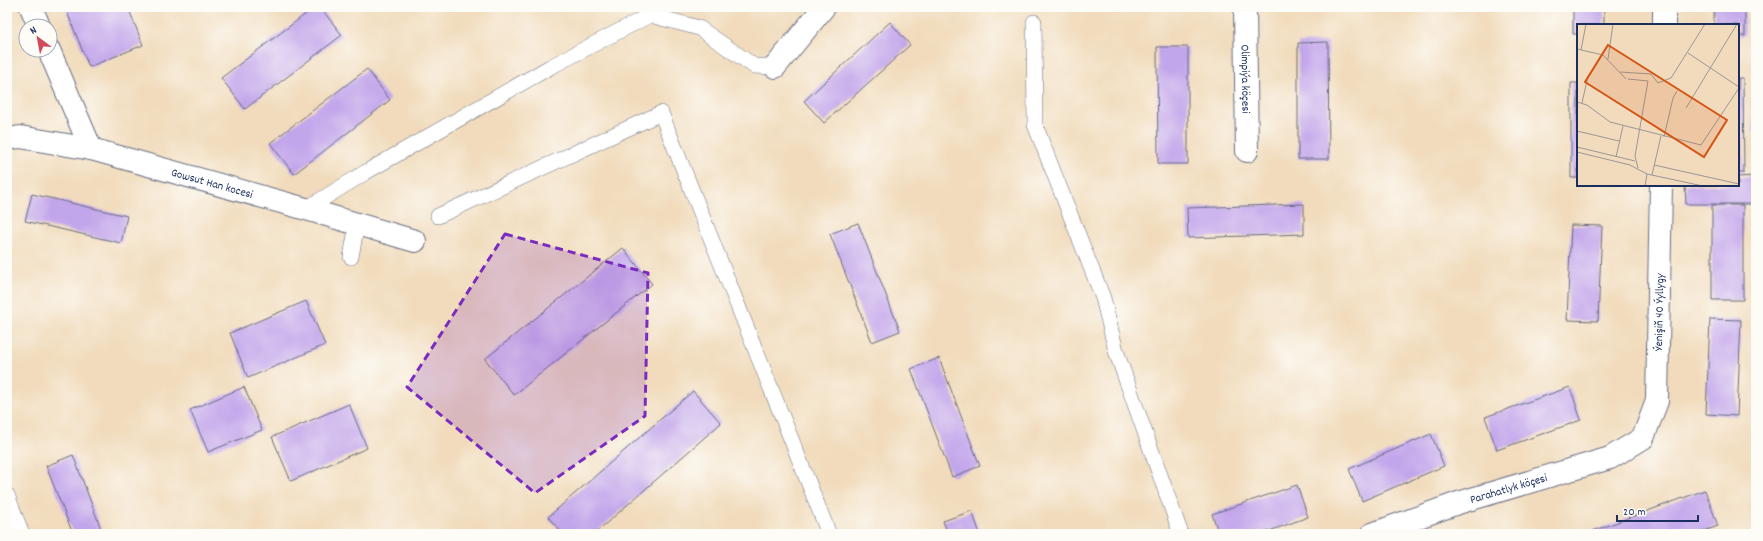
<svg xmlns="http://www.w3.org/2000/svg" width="1763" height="541" font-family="Dekko,sans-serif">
  <rect width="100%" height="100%" fill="#fdfcf7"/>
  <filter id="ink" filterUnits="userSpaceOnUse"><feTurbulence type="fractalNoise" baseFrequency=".025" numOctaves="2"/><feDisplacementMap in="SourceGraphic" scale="8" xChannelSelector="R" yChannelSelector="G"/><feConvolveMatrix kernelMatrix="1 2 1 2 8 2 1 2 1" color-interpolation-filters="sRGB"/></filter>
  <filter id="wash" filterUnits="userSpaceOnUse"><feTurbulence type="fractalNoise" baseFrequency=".012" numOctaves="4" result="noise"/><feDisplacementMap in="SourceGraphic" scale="16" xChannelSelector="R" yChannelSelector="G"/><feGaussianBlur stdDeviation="0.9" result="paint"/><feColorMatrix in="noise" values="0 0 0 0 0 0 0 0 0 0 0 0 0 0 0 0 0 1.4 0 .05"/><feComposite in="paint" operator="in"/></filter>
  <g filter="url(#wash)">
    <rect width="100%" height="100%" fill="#f1dbbc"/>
    <g id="blocks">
      <path fill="#c2a6eb" d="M65,7H128L143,45L89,67Z
        M315,7H320L342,35L245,109L221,78Z
        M1573,7H1604V25H1578V34H1573Z
        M1714,7H1745V36H1738V25H1714Z
        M890,22L910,45L824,123L804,101Z
        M1328,42L1329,159H1298V43Z
        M1157,47H1188V164H1158Z
        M367,69L390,100L294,174L270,143Z
        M1738,78H1743L1744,173H1738Z
        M1571,83H1578V178H1571Z
        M1753,87H1756V131H1753Z
        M1756,176V204H1686L1685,185H1738V177Z
        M32,194L127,216L121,243L25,221Z
        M1304,204V234L1188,238L1187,208Z
        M1712,205H1743V300H1712Z
        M858,223L900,331L872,342L830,234Z
        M1571,225L1602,226L1598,321L1567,320Z
        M623,248L652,284L514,395L485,359Z
        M306,301L325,345L248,378L230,333Z
        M1710,319L1741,320L1737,416L1706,414Z
        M939,358L980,466L952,477L911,369Z
        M244,387L262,430L208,452L190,410Z
        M1570,387L1581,420L1497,450L1485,417Z
        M693,391L721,423L594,534H563L548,517Z
        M349,404L367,448L291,481L272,437Z
        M1431,434L1444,466L1362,501L1349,469Z
        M73,455L103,534H73L46,466Z
        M1297,485L1308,517L1261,534H1219L1212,514Z
        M1705,490L1718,526L1696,534H1595L1593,531Z
        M972,511L980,534H948L943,521Z"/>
    </g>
  </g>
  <g filter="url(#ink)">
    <use href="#blocks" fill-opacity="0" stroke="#666b7f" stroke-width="1"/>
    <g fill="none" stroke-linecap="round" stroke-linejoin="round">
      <defs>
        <path id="service" d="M1034,22L1035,125L1103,298L1116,351L1181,534
          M306,209L366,172L550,67L650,15L699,28L754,66L775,67
          M438,216L661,113L829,534
          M351,257L357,224
          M7,495L22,534"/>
        <g id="minor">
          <path d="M31,7L39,26"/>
          <path id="s1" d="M1245,7L1247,151"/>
          <path d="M1664,25V7"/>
          <path d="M49,50L91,149"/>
          <path d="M775,67L824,7"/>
          <path id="s2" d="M7,139L20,137L91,149L306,209L415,241"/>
          <path id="s3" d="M1372,534L1458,503L1610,458L1643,438L1657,401L1661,185"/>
        </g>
      </defs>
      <use href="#service" stroke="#666b7f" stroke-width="16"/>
      <use href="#minor" stroke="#666b7f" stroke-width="24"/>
      <use href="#service" stroke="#fff" stroke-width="15"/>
      <use href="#minor" stroke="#fff" stroke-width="22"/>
    </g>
  </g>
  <path fill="#7b2cbf" fill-opacity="0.2" stroke="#7b2cbf" stroke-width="3" stroke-dasharray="8 5" stroke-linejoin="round" d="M505,234L648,273L645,416L535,493L407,387Z"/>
  <g text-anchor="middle" stroke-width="3" stroke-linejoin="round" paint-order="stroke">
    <g font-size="12" fill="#1b2f5e" stroke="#fdfcf7">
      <text dy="4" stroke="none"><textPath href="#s1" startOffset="72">Olimpiýa köçesi</textPath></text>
      <text dy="4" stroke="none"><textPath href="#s2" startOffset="211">Gowsut Han kocesi</textPath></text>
      <text dy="4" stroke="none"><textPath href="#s3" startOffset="417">Ýenişiň 40 Ýyllygy</textPath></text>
      <text dy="4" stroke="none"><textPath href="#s3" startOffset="144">Parahatlyk köçesi</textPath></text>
    </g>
  </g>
  <g transform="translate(1577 24)">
    <rect width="162" height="162" fill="#f1dbbc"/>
    <path fill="none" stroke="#9b9696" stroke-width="1" d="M0,25L26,31L49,55M4,26L9,0M111,29L162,63M31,35L36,0M43,48L74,50L81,59L94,54L128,0M51,55L71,57L58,132L61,144M0,78L10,81L33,98L124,121L162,64M5,79L11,52M109,84L160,0M0,107L42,117M87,113L96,74L100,67M0,123L58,137M0,128L53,141L70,150L126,162M39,133L46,102M77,141L162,160M75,151L84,112M68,162L70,150"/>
    <path fill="#d45514" fill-opacity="0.15" stroke="#d45514" stroke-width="2" d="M31,21L150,96L127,133L8,58Z"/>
    <rect width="162" height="162" fill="none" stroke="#1b2f5e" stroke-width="2"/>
  </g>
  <rect width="1763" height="541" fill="none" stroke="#fdfcf7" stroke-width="24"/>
  <g transform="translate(38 38) rotate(328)"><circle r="19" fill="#fdfcf7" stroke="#a3aaba"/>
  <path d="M0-3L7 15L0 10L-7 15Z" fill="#d1495b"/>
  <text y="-6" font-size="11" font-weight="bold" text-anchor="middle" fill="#1b2f5e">N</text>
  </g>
  <path d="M1617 515v6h81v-6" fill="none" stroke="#1b2f5e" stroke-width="2"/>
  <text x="1623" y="515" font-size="12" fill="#1b2f5e" stroke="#fdfcf7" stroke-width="3" paint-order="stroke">20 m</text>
</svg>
